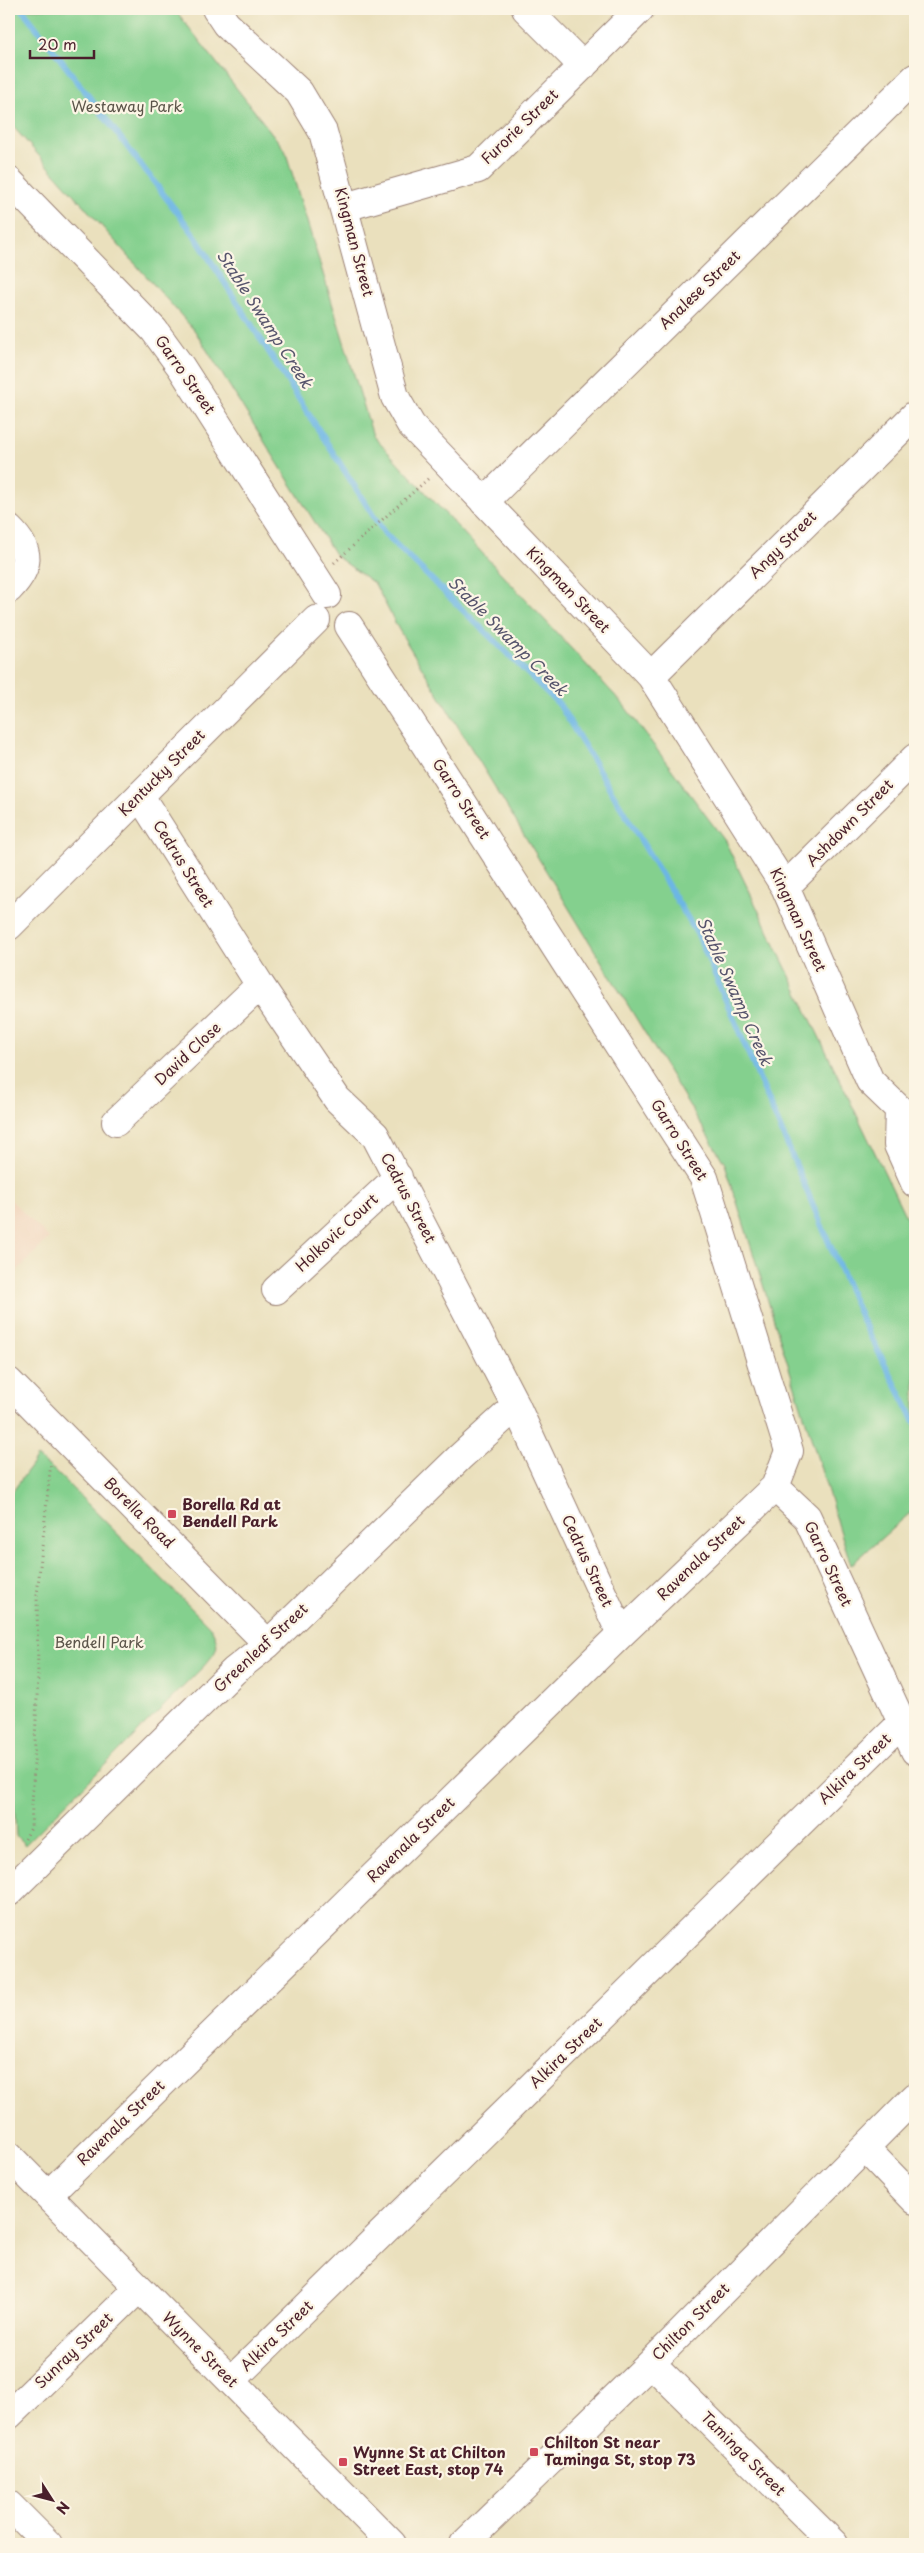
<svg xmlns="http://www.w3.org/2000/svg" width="924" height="2553" font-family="'Playpen Sans',sans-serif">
  <rect width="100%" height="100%" fill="#fcf5e5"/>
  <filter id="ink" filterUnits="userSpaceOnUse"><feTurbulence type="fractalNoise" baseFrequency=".02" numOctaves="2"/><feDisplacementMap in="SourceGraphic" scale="10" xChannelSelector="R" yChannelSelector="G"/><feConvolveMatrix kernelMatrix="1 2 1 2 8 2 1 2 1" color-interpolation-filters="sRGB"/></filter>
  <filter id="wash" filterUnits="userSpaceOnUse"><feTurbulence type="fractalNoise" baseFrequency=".0096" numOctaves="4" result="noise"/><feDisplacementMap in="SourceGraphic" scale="20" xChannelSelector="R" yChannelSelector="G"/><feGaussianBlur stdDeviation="1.12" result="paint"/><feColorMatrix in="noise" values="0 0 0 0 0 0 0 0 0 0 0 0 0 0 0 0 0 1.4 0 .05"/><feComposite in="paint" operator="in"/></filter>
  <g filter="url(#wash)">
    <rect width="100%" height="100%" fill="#eae0bd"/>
    <path fill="#f1d5bd" d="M9,1198L49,1238L9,1279Z"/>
    <path fill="#84d08e" stroke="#67785c" d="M9,9H174L176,11L285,150L373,436L623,704L725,841L915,1236V1520L910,1513L851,1565L725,1164L399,630L375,584L336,556L195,331L9,122Z
      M37,1457L55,1471L211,1628C222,1648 216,1652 203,1667L25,1845L16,1836L9,1712V1497Z"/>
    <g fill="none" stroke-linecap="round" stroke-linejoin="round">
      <path stroke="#6cb6e5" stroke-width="6" d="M22,9L193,233L385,534L559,704L699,937L861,1318L915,1422"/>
    </g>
  </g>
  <g filter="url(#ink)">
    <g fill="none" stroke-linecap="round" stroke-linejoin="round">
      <defs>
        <path id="minor" d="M216,9L226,24L299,92L323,132L395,397L411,425L651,676L785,887L870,1081L899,1109L898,1145L915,1183
          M526,9L583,66
          M9,181L154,330L181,367L327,595
          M345,207L478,169L640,9
          M484,502L915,78
          M9,529C31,550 31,566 9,589
          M349,626L704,1178L789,1451L775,1487L807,1517L915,1751
          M651,676L915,415
          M140,796L260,985L337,1099L375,1135L516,1406L621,1634
          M785,887L915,758
          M9,926L316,620
          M116,1122L260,985
          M276,1290L398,1177
          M9,1382L268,1644
          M9,1892L234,1671L268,1644L459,1458L516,1406
          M865,2148L915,2200
          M9,2156L392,2544
          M48,2195L621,1634L775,1487
          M651,2363L834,2544
          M231,2381L901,1724
          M9,2415L139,2288
          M9,2505L48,2544
          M464,2544L651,2363L915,2097"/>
      </defs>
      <use href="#minor" stroke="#9a8074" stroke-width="30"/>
      <path stroke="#9a8074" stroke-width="3" stroke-dasharray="1 4" stroke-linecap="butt" d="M334,563L430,477
        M25,1839L31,1828L38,1676L37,1595L51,1462"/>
      <use href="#minor" stroke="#fff" stroke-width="28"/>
    </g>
  </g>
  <g fill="#d1495b" stroke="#fcf5e5" stroke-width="2">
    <rect x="167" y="1509" width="10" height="10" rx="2.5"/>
    <rect x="529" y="2447" width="10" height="10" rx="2.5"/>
    <rect x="338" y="2457" width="10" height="10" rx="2.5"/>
  </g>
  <g text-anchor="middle" stroke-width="4.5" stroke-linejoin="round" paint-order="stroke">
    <g font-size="15" fill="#5b5449" stroke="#fcf5e5">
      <text x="127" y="112">Westaway Park</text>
      <text x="99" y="1648">Bendell Park</text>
    </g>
    <g font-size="15" fill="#4a1f2b" stroke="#fcf5e5">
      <text transform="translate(520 127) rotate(-44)" y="5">Furorie Street</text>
      <text transform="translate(354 242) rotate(75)" y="5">Kingman Street</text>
      <text transform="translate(700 290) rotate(-44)" y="5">Analese Street</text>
      <text transform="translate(185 375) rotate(55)" y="5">Garro Street</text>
      <text transform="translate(783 545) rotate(-45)" y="5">Angy Street</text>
      <text transform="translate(568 590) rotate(46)" y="5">Kingman Street</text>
      <text transform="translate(162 773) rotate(-45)" y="5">Kentucky Street</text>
      <text transform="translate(461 799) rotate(57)" y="5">Garro Street</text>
      <text transform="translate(850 823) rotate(-45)" y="5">Ashdown Street</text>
      <text transform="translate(183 864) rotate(58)" y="5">Cedrus Street</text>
      <text transform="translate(798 920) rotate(65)" y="5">Kingman Street</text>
      <text transform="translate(188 1054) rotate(-43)" y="5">David Close</text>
      <text transform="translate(679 1140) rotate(58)" y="5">Garro Street</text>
      <text transform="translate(408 1198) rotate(62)" y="5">Cedrus Street</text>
      <text transform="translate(337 1233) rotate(-43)" y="5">Holkovic Court</text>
      <text transform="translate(139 1513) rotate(45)" y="5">Borella Road</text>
      <text transform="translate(701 1558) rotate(-44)" y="5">Ravenala Street</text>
      <text transform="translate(587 1561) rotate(65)" y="5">Cedrus Street</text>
      <text transform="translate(828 1564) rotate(65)" y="5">Garro Street</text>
      <text transform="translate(261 1648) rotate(-43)" y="5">Greenleaf Street</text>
      <text transform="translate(855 1769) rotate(-44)" y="5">Alkira Street</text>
      <text transform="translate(411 1840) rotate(-44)" y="5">Ravenala Street</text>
      <text transform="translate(566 2053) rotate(-44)" y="5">Alkira Street</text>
      <text transform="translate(121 2123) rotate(-44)" y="5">Ravenala Street</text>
      <text transform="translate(691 2322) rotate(-45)" y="5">Chilton Street</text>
      <text transform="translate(277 2336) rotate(-44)" y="5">Alkira Street</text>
      <text transform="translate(200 2350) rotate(45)" y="5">Wynne Street</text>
      <text transform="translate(74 2351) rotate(-44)" y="5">Sunray Street</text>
      <text transform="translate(743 2454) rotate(45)" y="5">Taminga Street</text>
    </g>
    <g font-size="15" font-weight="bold" fill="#4a1f2b" stroke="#fcf5e5" text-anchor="start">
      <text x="182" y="1510">Borella Rd at<tspan x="182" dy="17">Bendell Park</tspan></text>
      <text x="544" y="2448">Chilton St near<tspan x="544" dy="17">Taminga St, stop 73</tspan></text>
      <text x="353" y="2458">Wynne St at Chilton<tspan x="353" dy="17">Street East, stop 74</tspan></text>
    </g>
    <g font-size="16" font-style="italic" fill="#56546c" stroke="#fcf5e5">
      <text transform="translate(265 319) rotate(57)" y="6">Stable Swamp Creek</text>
      <text transform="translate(508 636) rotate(45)" y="6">Stable Swamp Creek</text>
      <text transform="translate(735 991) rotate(66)" y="6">Stable Swamp Creek</text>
    </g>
  </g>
  <rect width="924" height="2553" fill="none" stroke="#fcf5e5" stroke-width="30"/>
  <g transform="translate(52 2500) rotate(126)" stroke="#fcf5e5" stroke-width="4" paint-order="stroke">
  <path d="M0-4L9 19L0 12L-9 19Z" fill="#4a1f2b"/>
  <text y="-8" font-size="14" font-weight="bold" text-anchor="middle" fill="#4a1f2b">N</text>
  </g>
  <path d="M30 50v8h64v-8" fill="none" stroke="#4a1f2b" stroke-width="2.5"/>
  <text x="38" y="50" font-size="15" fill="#4a1f2b" stroke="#fcf5e5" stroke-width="4" paint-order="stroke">20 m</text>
</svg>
